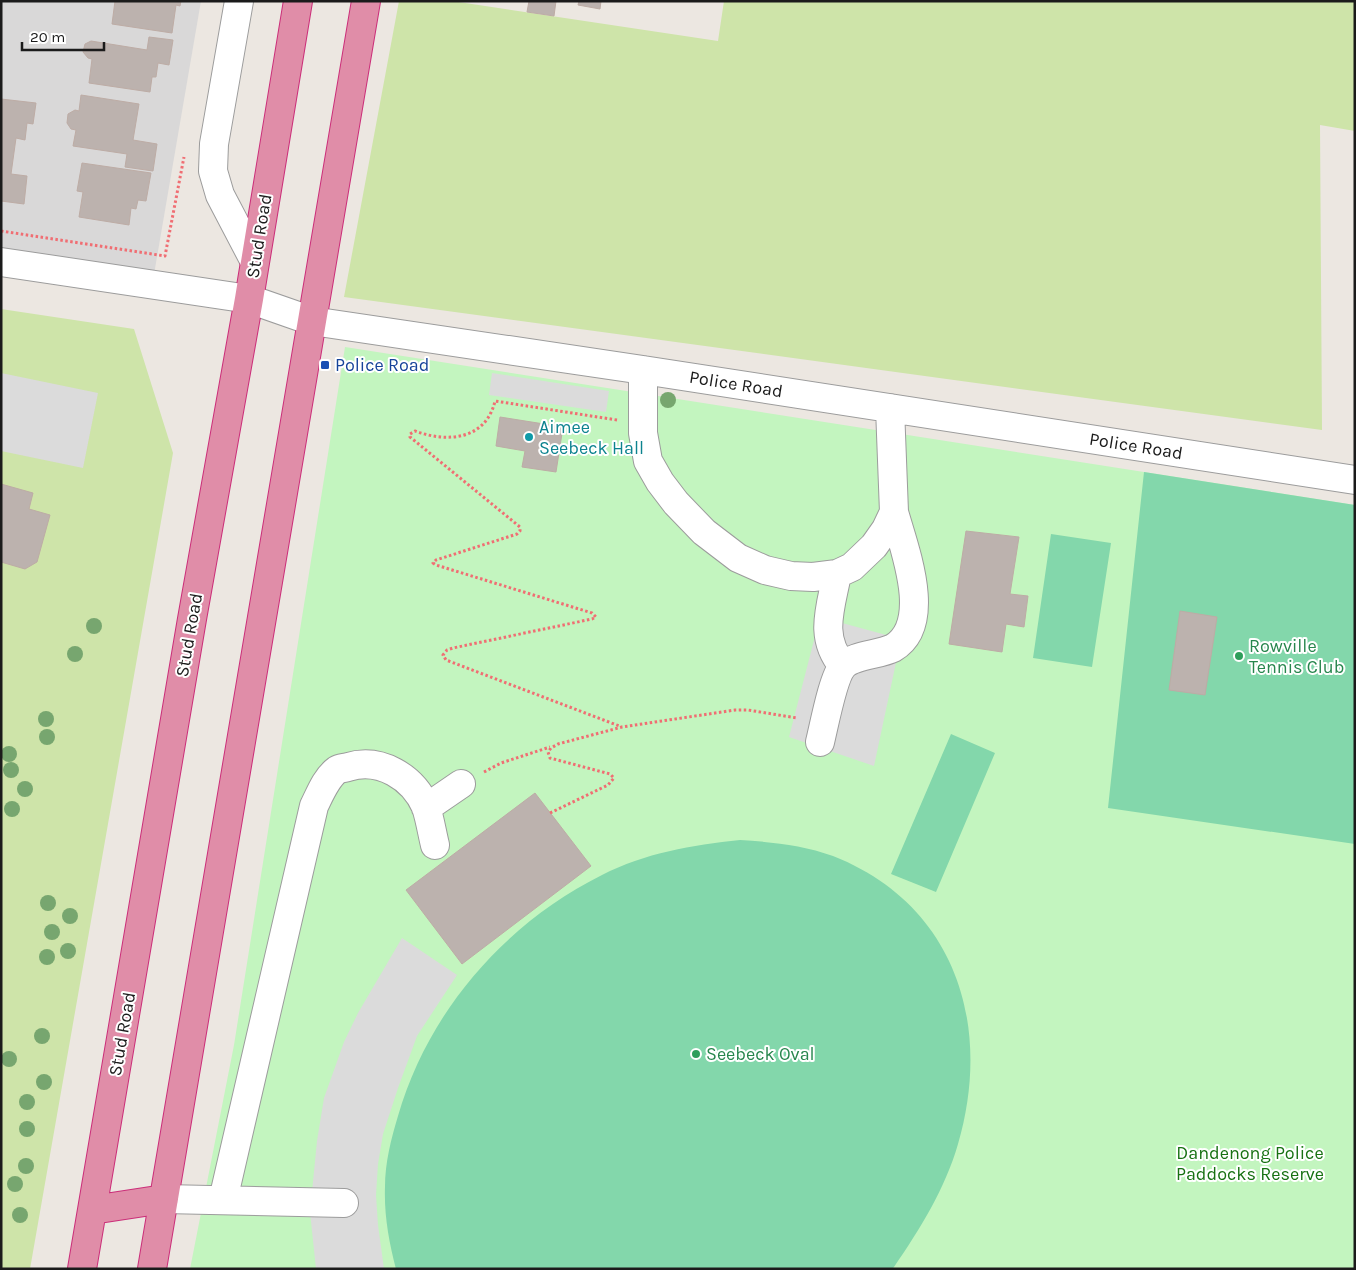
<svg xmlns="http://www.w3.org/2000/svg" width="1356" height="1270" font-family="Karla,sans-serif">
  <rect width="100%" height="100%" fill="#ece7e1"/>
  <path fill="#d9d8d8" d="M1,1H201L152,286L1,263Z"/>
  <path fill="#cee4a9" d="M399,1H452L718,41L724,1H1355V131L1320,125L1322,430L344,297Z
    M1,309L134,329L173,453L30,1269H1Z"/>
  <path fill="#c3f5bf" d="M345,347L1355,505V1269H190L234,1045Z"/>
  <path fill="#83d7ab" d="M1144,472L1355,505V844L1108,808Z
    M1051,534L1111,543L1092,667L1033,658Z
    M951,734L995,753L936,892L891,874Z
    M740,840C771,842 803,845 833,856C955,904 993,1024 958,1144C945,1189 920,1229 894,1267L892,1269H396C389,1242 384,1215 385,1187C385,1163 391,1139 398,1116C428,1012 504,924 602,875C645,853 692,845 740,840Z"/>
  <path fill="#dbdbdb" d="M1,373L98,393L83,468L1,451Z
    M492,373L609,391L606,412L489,395Z
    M820,617L901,639L874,766L789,737Z
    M402,938L457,975L417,1036L398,1088L383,1134L378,1164L376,1195L378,1225L384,1269H316L310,1212L317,1141L324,1098L344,1042L358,1013Z"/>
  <path fill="#bcb2ae" stroke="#bdaca5" d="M115,1H181L180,6L176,5L172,33L112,24Z
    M529,1H556L554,16L527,12Z
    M579,1H601L600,9L578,5Z
    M149,37L173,40L169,65L158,63L156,77H152L150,92L89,83L92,59L88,58L83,52L85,44L91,41L147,50Z
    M81,95L139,104L133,140L157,144L153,171L125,167L127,154L73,146L76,130L71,129L67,123L68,114L75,110L79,111Z
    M1,99L36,103L33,124L27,123L25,140L16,138L11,174L27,176L24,204L1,201Z
    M82,163L151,173L146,201L138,200L136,209L131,208L129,225L79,217L83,192L77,191Z
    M500,417L563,427L556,472L522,467L525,451L496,446Z
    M1,484L33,493L29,509L50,515L37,562L25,569L1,562Z
    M966,531L1019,537L1010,594L1028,596L1024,627L1006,624L1002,652L949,644Z
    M1180,611L1217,617L1205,695L1169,690Z
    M535,793L591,866L462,964L406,890Z"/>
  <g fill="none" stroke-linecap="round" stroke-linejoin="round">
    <defs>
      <path id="minor" d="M239,1L214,144L213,171L220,195L254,260
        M1,262L249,299L312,321L643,370L1355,480
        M643,370V433L648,461L660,482L676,503L704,532L738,558L765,570L791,576L813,577L837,574L852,567L874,546L886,529L894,512L890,408
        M837,574C831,607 818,637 843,666
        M820,742C824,726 833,677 843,666C853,655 879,655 893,648C934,624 904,548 894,512
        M426,808L461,784
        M164,1199L344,1203
        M223,1200L314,806C320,794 326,778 337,770C340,768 345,768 348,767C380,757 413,777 426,807C430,819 432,833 435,845"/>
      <path id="highway" d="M92,1210L164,1199
        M82,1269L192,619L249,299L298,1
        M152,1269L366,1"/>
    </defs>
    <use href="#minor" stroke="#9c9c9c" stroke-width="30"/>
    <use href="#highway" stroke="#cb2e79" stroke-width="30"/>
    <path stroke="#f06e73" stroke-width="3" stroke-dasharray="2.5 2.5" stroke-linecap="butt" d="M1,231L165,256L184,157
      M617,420L495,401C486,440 447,443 415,431L410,434V437L520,527V531L517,534L436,560L433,563L436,565L592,613L596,617L592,619L453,648L447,650L443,655L446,660L622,727
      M484,772L501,763L550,747
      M550,813L608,785L614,778L610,774L550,758L548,752L551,748L558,744L622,727L735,710H748L797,718"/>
    <use href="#minor" stroke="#fff" stroke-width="28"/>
    <use href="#highway" stroke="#e08da8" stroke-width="28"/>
  </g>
  <g fill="#77a66f">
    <circle cx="668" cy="400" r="8"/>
    <circle cx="94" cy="626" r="8"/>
    <circle cx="75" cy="654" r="8"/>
    <circle cx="46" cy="719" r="8"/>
    <circle cx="47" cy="737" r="8"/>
    <circle cx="9" cy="754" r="8"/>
    <circle cx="11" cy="770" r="8"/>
    <circle cx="25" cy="789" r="8"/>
    <circle cx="12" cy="809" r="8"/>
    <circle cx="48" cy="903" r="8"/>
    <circle cx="70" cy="916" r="8"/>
    <circle cx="52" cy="932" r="8"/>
    <circle cx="68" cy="951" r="8"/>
    <circle cx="47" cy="957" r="8"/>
    <circle cx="42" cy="1036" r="8"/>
    <circle cx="9" cy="1059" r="8"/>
    <circle cx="44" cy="1082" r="8"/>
    <circle cx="27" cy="1102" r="8"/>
    <circle cx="27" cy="1129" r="8"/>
    <circle cx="26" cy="1166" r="8"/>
    <circle cx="15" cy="1184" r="8"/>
    <circle cx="20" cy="1215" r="8"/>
  </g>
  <rect fill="#1a4fb4" stroke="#fff" stroke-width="2" x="320" y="360" width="10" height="10" rx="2.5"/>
  <circle fill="#0f9aa8" stroke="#fff" stroke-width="2" cx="529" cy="437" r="5"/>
  <g fill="#2e9e5b" stroke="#fff" stroke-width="2">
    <circle cx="1239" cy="656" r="5"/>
    <circle cx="696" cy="1054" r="5"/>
  </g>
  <g text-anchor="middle" stroke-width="4" stroke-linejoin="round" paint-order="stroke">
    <g font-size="18" fill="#1b1b1b" stroke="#fff">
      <text transform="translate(259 236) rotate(-81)" y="6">Stud Road</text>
      <text transform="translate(736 384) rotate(9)" y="6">Police Road</text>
      <text transform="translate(1136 446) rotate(9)" y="6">Police Road</text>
      <text transform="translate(189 635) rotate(-80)" y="6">Stud Road</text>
      <text transform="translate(122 1034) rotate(-80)" y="6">Stud Road</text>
    </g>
    <g font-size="18" fill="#164399" stroke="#fff" text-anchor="start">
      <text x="335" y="371">Police Road</text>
    </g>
    <g font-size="18" fill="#0d838f" stroke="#fff" text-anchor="start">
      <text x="539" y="433">Aimee<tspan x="539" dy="21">Seebeck Hall</tspan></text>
    </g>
    <g font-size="18" fill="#27864d" stroke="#fff" text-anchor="start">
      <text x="1249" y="652">Rowville<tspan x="1249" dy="21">Tennis Club</tspan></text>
      <text x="706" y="1060">Seebeck Oval</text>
    </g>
    <g font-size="18" fill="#177112" stroke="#fff">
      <text x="1250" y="1159">Dandenong Police<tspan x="1250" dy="21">Paddocks Reserve</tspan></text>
    </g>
  </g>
  <rect width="1356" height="1270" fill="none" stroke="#1b1b1b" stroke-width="5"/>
  <path d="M22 42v8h82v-8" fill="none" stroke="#1b1b1b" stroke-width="2.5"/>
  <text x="30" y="42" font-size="15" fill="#1b1b1b" stroke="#ffffff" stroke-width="4" paint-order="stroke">20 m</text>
</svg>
